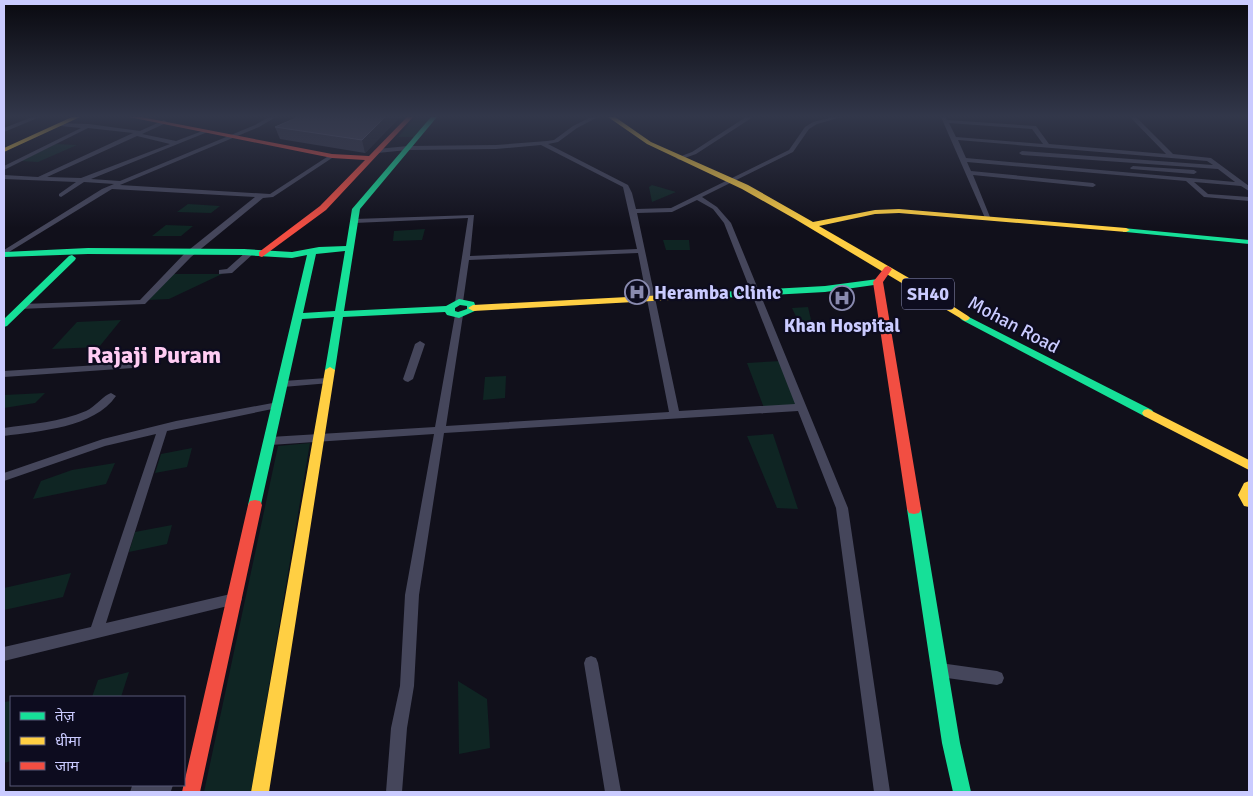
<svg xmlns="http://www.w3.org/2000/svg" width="1253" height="796" font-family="Signika,'Noto Sans Devanagari',sans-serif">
  <rect width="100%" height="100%" fill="#11101b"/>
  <path fill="#0f2523" d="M416,117H432L415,137H398Z
    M56,144L77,145L38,162L20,161Z
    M652,185L676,192L652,202L649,187Z
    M188,204L220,206L211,213L177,212Z
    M166,225L193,226L181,236H152Z
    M425,229L422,240L393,241L394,231Z
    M663,240H689L690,250H666Z
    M171,274H222L169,299L147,300Z
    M808,307L812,324L800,325L792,308Z
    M121,320L99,347L52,349L77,322Z
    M781,361L799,406L764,408L747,363Z
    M506,376L505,398L483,400L485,377Z
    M45,393L35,403L4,408V395Z
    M773,434L798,509L777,508L747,436Z
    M310,443L251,792H204L278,446Z
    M192,448L187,467L155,473L161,454Z
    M115,463L106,484L33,499L41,481L72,470Z
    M172,525L167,544L129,552L135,532Z
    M71,573L63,597L4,610V588Z
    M129,672L121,697H92L98,680Z
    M458,681L487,699L490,748L459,754Z
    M11,701V761L4,763V702Z"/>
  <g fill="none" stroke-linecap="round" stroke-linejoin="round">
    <path fill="#45465b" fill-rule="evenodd" d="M32,117H40L4,132V128Z
      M269,117H276L259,127L120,185L270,194L330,155L335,156L273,197L263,198L191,257L145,304L19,309V305L22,304L140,300L185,253L255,197L112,189L4,255V250L102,189L114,184L84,182L61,197L59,196V194L76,182L4,179V175L38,177L133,133L88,128L4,170V166L81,128L61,126L58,124L59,123L89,124L140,131L164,120L167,122L166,123L142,134L176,141L205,130L210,131L91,179L120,181L255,125ZM137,136L170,144L81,178L47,177Z
      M591,117H598L577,128L558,142L548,144L628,185L632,193L636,209L671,208L789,150L805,127L813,122L833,117H842L817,124L809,129L793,152L702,197L717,207L731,223L848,508L890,792H874L836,508L798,411L444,433L419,595L414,686L407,728L402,792H386L391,728L400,686L405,595L434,434L270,445L266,444L265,441L266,438L270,437L435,427L455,315L459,312L463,315L446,426L669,412L638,253L469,260L463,302L459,305L455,302L468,218L354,223L351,221L354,219L474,215L470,256L637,249L623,187L541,145L496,149L408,150L377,153L374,151L377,149L408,146L496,145L547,141L554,140L573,126ZM697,200L713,209L724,223L795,404L679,411L637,213L672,212Z
      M746,117H753L696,154L679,160L676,158L692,152Z
      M941,117H945L947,120L1036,126L1049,144L1166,154L1130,117H1136L1173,154L1211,158L1249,186V191L1241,186L1194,182L1208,194L1249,197V201L1204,197L1186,181L967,162L971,171L1093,183L1096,185L1093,187L973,175L990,217L985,218ZM949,123L1032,129L1043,144L956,137ZM958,140L1207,161L1213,165L1022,151L1019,153L1022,155L1218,169L1235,182L966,158Z
      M1133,166L1194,170L1197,172L1194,174L1131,169L1130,168Z
      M246,252H249L253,254L232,273L219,274V270L227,269Z
      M420,341L425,344L413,379L408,382L405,381L403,379L415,344Z
      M130,363L135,366L133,368L4,377V371Z
      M327,378L332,381L330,383L283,387L278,384L283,381Z
      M111,393L116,396C94,428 39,431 4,436V428C31,424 60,422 86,411C95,407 104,395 111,393Z
      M278,402L283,405L282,407L167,431L106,623L235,593L240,595L242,599L240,603L4,661V647L91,627L156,434L105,446L4,481V473L103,439L176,421Z
      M591,656L596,658L598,663L621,792H605L584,663L586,658Z
      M940,663L997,671L1002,673L1004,678L1002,683L997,685L940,677L935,675L933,670L935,665Z
      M135,785H173L171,791L167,792H130L132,786Z"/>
    <path fill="#16e098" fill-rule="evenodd" d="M431,117H437L360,209L344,311L446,306L459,299L474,302L477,310L459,318L447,315L445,312L343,317L335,370L330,373L325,370L334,317L302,319L260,509L255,510L250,509L248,505L307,255L292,258L244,255L88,254L4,257V252L88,248L244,249L292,252L319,247L346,246L352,209ZM345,251L335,311L303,313L316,254ZM460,305L467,306V309L458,312L455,311V308Z
      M1123,228L1249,240V244L1126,232H1123Z
      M72,255L76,258L75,260L7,326L4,327V319L69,256Z
      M878,279L881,280V284L825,292L685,300L680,297L685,294L825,286Z
      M965,315L1152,410L1154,413L1148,417L1144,416L962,320L960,318Z
      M914,504L919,505L921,509L960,743L971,792H953L942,743L907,509L909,505Z"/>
    <path fill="#ffcf43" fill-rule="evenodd" d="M72,117H80L4,152V148Z
      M608,117H615L651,142L748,185L813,222L875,210L899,209L1126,228L1130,230L1126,232L899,213L875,214L819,226L909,278L968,316L970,318L968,320L965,321L795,219L742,189L647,144Z
      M685,294L688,295V299L473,311L468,308L473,305Z
      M330,367L335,370L269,792H251L325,370Z
      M1148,409L1249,460V470L1144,416L1142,413L1144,410Z
      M1249,481V507L1244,506L1238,495L1244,483Z"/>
    <path fill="#f24e42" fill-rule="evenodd" d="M129,117H141L332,154L369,156L407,117H413L326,210L262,257L259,256V252L320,206L365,160L332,158Z
      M888,266L892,269L883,282L921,509L919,513L914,514L909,513L907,509L873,282L885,267Z
      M255,500L260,501L262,505L200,792H182L248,505L250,501Z"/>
  </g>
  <path fill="#39394c" d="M298,117H400L365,153L280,139L275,127Z"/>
  <path fill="#222230" d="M385,117H400L365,153L362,140Z"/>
  <path fill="#49495f" stroke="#5d5d78" d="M298,117H385L362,140L275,127Z"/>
  <linearGradient id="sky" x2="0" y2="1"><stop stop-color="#09090f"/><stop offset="0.51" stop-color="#32374a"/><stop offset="1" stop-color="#32374a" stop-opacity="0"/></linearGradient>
  <rect width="1253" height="228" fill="url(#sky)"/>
  <defs>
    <symbol id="hospital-ring" viewBox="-11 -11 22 22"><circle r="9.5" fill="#0d0c1f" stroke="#898aaf" stroke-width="1.5"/><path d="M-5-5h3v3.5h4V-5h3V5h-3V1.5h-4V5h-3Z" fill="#898aaf"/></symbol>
  </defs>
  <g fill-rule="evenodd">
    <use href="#hospital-ring" x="623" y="278" width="28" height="28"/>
    <use href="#hospital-ring" x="828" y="284" width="28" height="28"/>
  </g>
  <g text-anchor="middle" stroke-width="4.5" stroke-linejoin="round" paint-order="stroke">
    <rect fill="#0d0c1f" stroke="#9192bc" stroke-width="1" x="902" y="278.5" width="52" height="31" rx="4"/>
    <g font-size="18" font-weight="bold" fill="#cacbff">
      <text x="928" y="300">SH40</text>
    </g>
    <g font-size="19" font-weight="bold" fill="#cacbff" stroke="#0d0c1f" text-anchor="start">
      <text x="654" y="299">Heramba Clinic</text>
      <text x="842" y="332" text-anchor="middle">Khan Hospital</text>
    </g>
    <g font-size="19" fill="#cacbff" stroke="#0d0c1f">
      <text transform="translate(1014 324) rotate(28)" y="7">Mohan Road</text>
    </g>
    <g font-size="24" font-weight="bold" fill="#ffccf3" stroke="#0d0c1f">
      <text x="154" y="363">Rajaji Puram</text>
    </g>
  </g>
  <rect width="1253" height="796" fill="none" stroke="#cacbff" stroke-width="10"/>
  <rect x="10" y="696" width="175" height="90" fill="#0d0c1f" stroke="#595879"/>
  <rect x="20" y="712" width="25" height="8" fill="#16e098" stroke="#595879"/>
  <text x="55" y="721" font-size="15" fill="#cacbff">तेज़</text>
  <rect x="20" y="737" width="25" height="8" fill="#ffcf43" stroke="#595879"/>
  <text x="55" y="746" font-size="15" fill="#cacbff">धीमा</text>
  <rect x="20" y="762" width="25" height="8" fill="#f24e42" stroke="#595879"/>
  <text x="55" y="771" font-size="15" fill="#cacbff">जाम</text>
</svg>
